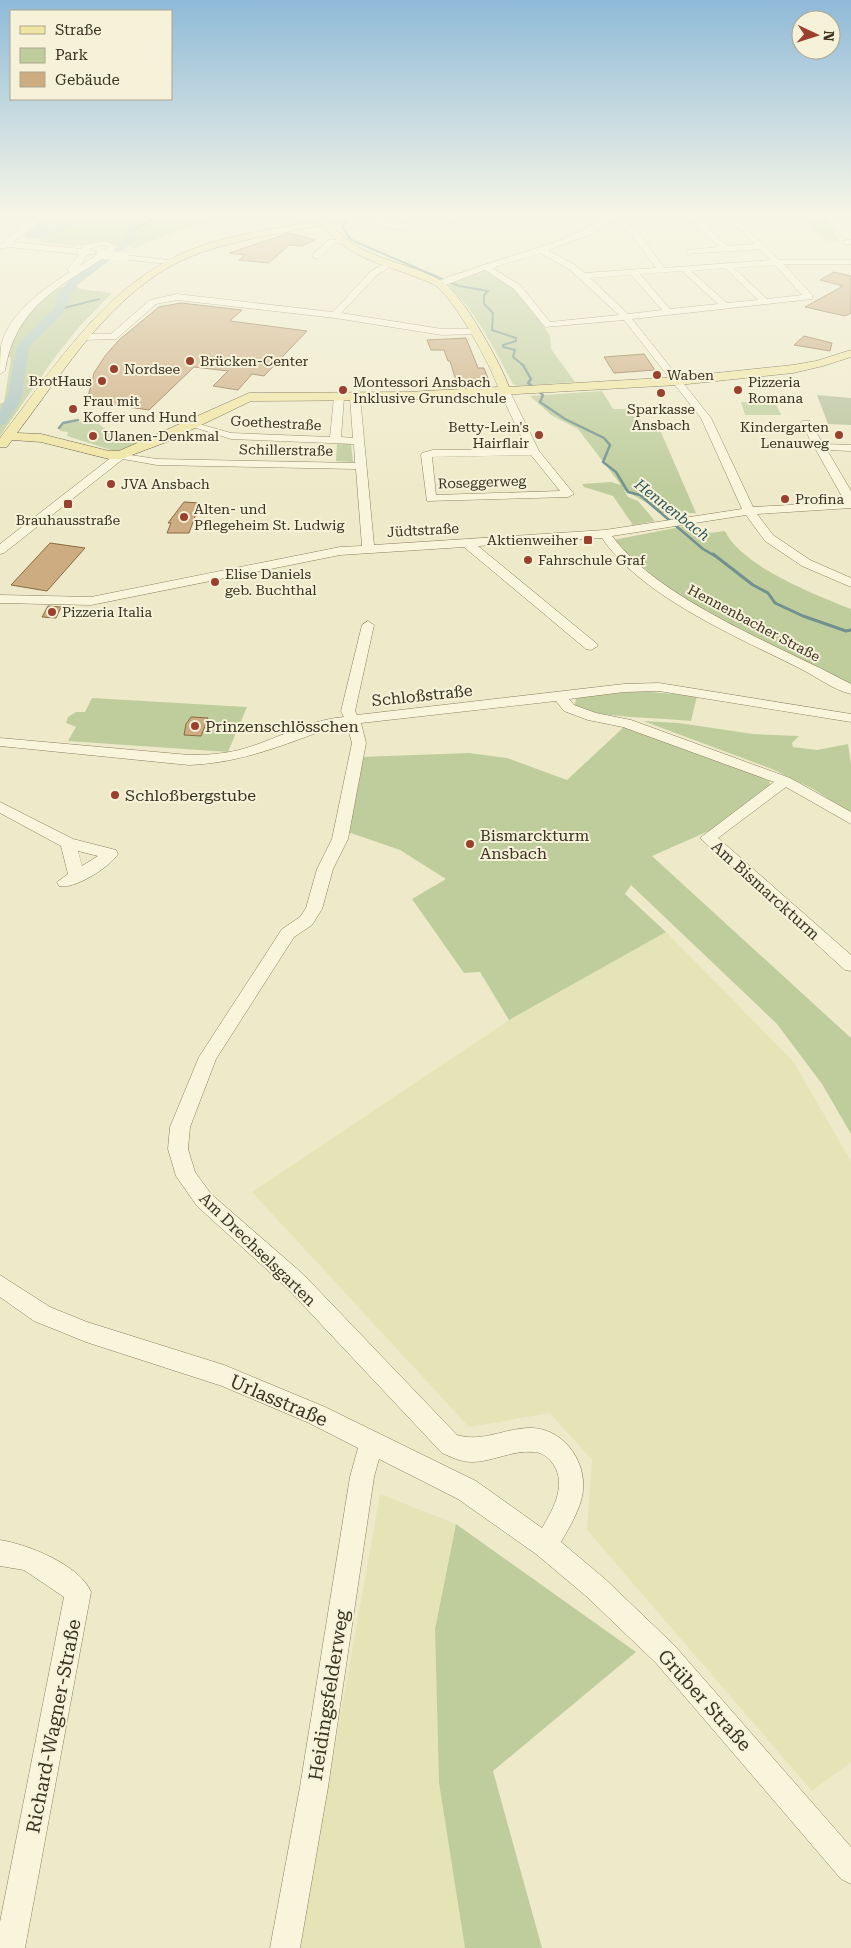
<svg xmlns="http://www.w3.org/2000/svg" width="851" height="1948" font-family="'Roboto Serif',serif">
  <rect width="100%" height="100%" fill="#eeeac9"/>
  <path fill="#e4e4b7" d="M666,932L793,1061L851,1161V1762L812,1791L587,1530L592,1460L550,1413L469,1427L252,1192L509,1020Z
    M380,1494L456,1524L435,1629L439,1783L465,1948H299Z"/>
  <path fill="#bfcd9d" d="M97,214L102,215L65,224L40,234H35L38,229L58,218L66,215L76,219Z
    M116,214H241L180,230L134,248L103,241L75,246L39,242L52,233L73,224Z
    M801,217L828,218L839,241H827Z
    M486,270L514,289L542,324L550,336L551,349L575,382L518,386L513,384C495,351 476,311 448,285Z
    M77,286L80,289L112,293L79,327L55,357L0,436V404L4,402L11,358L7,357C17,330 31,304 57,289C62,286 71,286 77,286Z
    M602,391L613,409H634L642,423H657L696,513H659L647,503L624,490L628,497L638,501L655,521L633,525L613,496L584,487L582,484L611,482L621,485L578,429L551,415L530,396Z
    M741,402H775L781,415H745Z
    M95,420C108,436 129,438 148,440L127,449L114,451L67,436L68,432L60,431L59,427L66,423Z
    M337,444H351L353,462L336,461Z
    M691,525L698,530L705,529L710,533L725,531C741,566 816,595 851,609V686L711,618L653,576L613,540Z
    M639,691L697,696L691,721C664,718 594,718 574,706L577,697Z
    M92,698L247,707L228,752L68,741L76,727L66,723L68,717L76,712H85Z
    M643,721L679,723L753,734L799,736L792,743L793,747L817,750L848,744L851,764V813L813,789L772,769Z
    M626,725L769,779L770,786L711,830L652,856L851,1038V1134L822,1084L777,1024L631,885L625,894L666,932L509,1020L480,972L464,973L412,899L446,879L400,850L348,832L360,757L469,753L507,758L567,780Z
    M456,1524L636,1652L493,1771L542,1948H465L439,1783L435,1629Z"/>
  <path fill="#b7c29c" d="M817,395L851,398V425L828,424Z"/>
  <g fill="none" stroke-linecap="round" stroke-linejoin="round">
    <path stroke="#70918f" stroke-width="2" d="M346,222L342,226L350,239L358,243L459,286L488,291L484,295V304L493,313L492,330L516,338V341L503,345V347L515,350L513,357L524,366
      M132,230L154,219L155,214
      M60,309L99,299"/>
    <path stroke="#70918f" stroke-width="2.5" d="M523,365L531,379L528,383L543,395L540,402L565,419L604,438L610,445L603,462L616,472L628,492L640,495L703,549L715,556
      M59,428L63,423L78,420"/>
    <path stroke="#70918f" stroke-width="3" d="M713,554L753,585L768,593L775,603L803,616L846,631L851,630"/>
    <path fill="#aac3c0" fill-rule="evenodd" d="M57,214H71L49,225L42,231C62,223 117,200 134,224C136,228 136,235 137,239L76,286L71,293L64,312L29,347L22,395L19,404L5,424L0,425V411L8,395L17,346L54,308L59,293L68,282L126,238L124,226L110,217L76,225L41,239L26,238V234L41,221Z"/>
  </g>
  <path fill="#ccac80" stroke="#8a6b44" d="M289,233L315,240L301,246L289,245L269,263L239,260L245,255L229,253Z
    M834,272L851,276V313L845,316L805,307L843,286L820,280Z
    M181,303L242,310L230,321L307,331L264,376L252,374L238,390L213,386L228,371L194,367L149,410L87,401L94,373L105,356L119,340L159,307Z
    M804,336L832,343L830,351L794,345Z
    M466,338L478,368H484L491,386L458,387L450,361H448L444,350H431L427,340Z
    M644,354L655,370L614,373L604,357Z
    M184,502L200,503L189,533H167L171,523H168Z
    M50,543L85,548L47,591L11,585Z
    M48,606L61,607L56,618L42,617Z
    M191,717L208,718L201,736L184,735L186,724Z"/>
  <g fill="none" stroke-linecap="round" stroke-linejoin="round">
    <defs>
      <path id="minor" d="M40,214H50L13,242L81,249L83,245L104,241L118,246L112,253C62,285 15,306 5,371L0,374C0,365 0,355 1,346C8,314 43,289 70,272L67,270L79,254L8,247L0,249V245L24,224ZM104,245L109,247L80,266L87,255L97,253L89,249Z
        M366,214H376L394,226L438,217L457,221C452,225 445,221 438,221C405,223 397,241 366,214Z
        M611,214H627L622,217L640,234L664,268L770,260L760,249L687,254V250H690L719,247L685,214H694L727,246L755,244L722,214H731L779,260H851V264H784L812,295V299L632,319L711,418L753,507L845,502L801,423L802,421H810L823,444L851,445V451L827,450L851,491V508L757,514L773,535L810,560L851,578V587L802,566L765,541L746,515L612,536C660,601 781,646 851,684V694C833,690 814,675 797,667C735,636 641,596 602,538L478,546L596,643L598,646L591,650L586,649L464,547L340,555L91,605L0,603V595L91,597L340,547L362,546L356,469L157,465L123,459L4,553L0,554V544L117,453L157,459L355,463L354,444L231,439L187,425L192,422L231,433L330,437L334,397L339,394L344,397L341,437L353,438L350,397L355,394L360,397L374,545L605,530L742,509L701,418L624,320L545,327L514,289L485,270L443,286L436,284C445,276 463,273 475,268C520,252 571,242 611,214ZM615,219L634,238L656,268L585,273L575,265L548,250L592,234ZM540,253L569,269L619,315L550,322L520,285L492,268ZM775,265L802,295L767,299L734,268ZM725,268L758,300L727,303L691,271ZM682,271L718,304L670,309L640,274ZM631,275L662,310L628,314L590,278Z
        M329,240H342L346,242L334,244L319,258H313V254Z
        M846,240H851V244H843L842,242Z
        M124,255L168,260L172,262L168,264L121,259V255Z
        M388,262H391V266L377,275L341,313L442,329H474L479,332L477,334L442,335L335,318L177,300L156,304L116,339L83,340L78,337L83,334H111L150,300L177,294L333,312L371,271Z
        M501,390H509L539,451L574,494L568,497L427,501L421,455L422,453L433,450L527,449L500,392ZM531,455L560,491L436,495L432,457Z
        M368,621L374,625L355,711L357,715L624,684L659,683L851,714V722L659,691L624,692L569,699L574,705L596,713L631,720L790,778L851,812V824L786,787L718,838L851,955V971L845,970L700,838L774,782L623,727L588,720L564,711L556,701L361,723L366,743L348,839L333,869L322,909L312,925L294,937L216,1059L190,1127L188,1149L195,1172L211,1194L303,1274L457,1435C484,1443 506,1427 533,1428C566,1430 589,1465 582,1497C578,1513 569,1528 561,1542L604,1578L674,1645L851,1847V1884L841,1879L656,1663L586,1596L536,1554L458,1499L379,1459L374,1477L328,1787L300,1948H270L300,1787L350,1477L358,1448L309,1423L222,1386L86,1342L34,1321L0,1297V1275L50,1307L87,1322L224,1365L325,1407L476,1481L542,1528C554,1508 569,1481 550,1460C545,1455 540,1452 533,1452C512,1450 492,1462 472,1462C461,1462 451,1457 442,1453L287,1288L197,1206L176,1176L168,1149L170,1127L199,1057L282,929L300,917L306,908L317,869L332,839L352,743L347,725L335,726C286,744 242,763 189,765L0,746V738L189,755C206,755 223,754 239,750C274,741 307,720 344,717L341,711L362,625Z
        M0,802L73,839L116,850L118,854C110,867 74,890 59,886L57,882L68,874L61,846L0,813ZM78,851L98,856L82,866Z
        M0,1540C27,1544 80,1565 91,1592L25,1948H0V1922L64,1597L24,1570L0,1566Z"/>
      <path id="major" d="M316,214H325L328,219L351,214H370L332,224C358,260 406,260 442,281C461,292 502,365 509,387L678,377L793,365L816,361L851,350V357L823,366L793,373L678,385L408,400L251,401L164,443L121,459H109L41,442L12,440L7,447H0V438C52,371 100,292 179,255C223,234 274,230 320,220ZM323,225C343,254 377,263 408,274C417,278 429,281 436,286C455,300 490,364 498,387L408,392L249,393L119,451H109L41,434L17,433C66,369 111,292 187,258C230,240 278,234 323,225Z"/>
    </defs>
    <use href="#minor" stroke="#8b7d5e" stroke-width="1"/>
    <use href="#major" stroke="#594b32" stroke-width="1"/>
    <use href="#minor" fill="#f9f5dd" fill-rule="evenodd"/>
    <use href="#major" fill="#f0e5a3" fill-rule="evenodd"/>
    <defs>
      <path id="minor-bridge" d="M101,254L124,257"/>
    </defs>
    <use href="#minor-bridge" stroke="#8b7d5e" stroke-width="9" stroke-linecap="butt"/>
    <use href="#minor-bridge" stroke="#f9f5dd" stroke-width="9"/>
  </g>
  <linearGradient id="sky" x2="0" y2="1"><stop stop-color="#8fbad8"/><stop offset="0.44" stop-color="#f7f6e7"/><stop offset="1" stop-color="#f7f6e7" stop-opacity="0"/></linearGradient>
  <rect width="851" height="487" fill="url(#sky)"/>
  <g fill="#99402f" stroke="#f6f2d9" stroke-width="2">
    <circle cx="190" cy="361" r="5"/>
    <circle cx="114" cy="369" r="5"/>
    <circle cx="657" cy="375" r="5"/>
    <circle cx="102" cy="381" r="5"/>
    <circle cx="343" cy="390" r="5"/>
    <circle cx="738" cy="390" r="5"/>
    <circle cx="661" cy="393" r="5"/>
    <circle cx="73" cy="409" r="5"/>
    <circle cx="539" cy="435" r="5"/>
    <circle cx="839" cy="435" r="5"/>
    <circle cx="93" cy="436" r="5"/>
    <circle cx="111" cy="484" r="5"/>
    <circle cx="785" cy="499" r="5"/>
    <rect x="63" y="499" width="10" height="10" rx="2.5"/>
    <circle cx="184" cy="517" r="5"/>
    <rect x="583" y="535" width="10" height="10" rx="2.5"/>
    <circle cx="528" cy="560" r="5"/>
    <circle cx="215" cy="582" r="5"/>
    <circle cx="52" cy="612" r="5"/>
    <circle cx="195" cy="726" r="5"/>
    <circle cx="115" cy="795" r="5"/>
    <circle cx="470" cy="844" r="5"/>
  </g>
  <g text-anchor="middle" stroke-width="4" stroke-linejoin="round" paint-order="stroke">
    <g font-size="14" fill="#3c3221" stroke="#f6f2d9" text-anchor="start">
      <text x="200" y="366">Brücken-Center</text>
      <text x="124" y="374">Nordsee</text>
      <text x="667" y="380">Waben</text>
      <text x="92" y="386" text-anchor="end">BrotHaus</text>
      <text x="353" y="387">Montessori Ansbach<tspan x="353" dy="16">Inklusive Grundschule</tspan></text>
      <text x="748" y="387">Pizzeria<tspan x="748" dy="16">Romana</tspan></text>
      <text x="83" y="406">Frau mit<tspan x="83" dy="16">Koffer und Hund</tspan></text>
      <text x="661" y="414" text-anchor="middle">Sparkasse<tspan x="661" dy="16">Ansbach</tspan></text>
      <text x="529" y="432" text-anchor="end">Betty-Lein's<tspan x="529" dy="16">Hairflair</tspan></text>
      <text x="829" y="432" text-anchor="end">Kindergarten<tspan x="829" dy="16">Lenauweg</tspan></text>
      <text x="103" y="441">Ulanen-Denkmal</text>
      <text x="121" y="489">JVA Ansbach</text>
      <text x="795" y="504">Profina</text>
      <text x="194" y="514">Alten- und<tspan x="194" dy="16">Pflegeheim St. Ludwig</tspan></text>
      <text x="68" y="525" text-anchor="middle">Brauhausstraße</text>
      <text x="578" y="545" text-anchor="end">Aktienweiher</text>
      <text x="538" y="565">Fahrschule Graf</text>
      <text x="225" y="579">Elise Daniels<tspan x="225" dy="16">geb. Buchthal</tspan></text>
      <text x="62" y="617">Pizzeria Italia</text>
    </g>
    <g font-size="14" fill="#3c3221" stroke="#f6f2d9">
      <text transform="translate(276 423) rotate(3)" y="5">Goethestraße</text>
      <text transform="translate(286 450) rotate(1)" y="5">Schillerstraße</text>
      <text transform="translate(482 482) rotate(-2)" y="5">Roseggerweg</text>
      <text transform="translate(423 530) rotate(-3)" y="5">Jüdtstraße</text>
      <text transform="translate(754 623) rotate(28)" y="5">Hennenbacher Straße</text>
    </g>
    <g font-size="15" font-style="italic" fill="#31575b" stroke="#f6f2d9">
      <text transform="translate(672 510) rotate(38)" y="5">Hennenbach</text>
    </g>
    <g font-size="16" fill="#3c3221" stroke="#f6f2d9">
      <text transform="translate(422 695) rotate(-6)" y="6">Schloßstraße</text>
      <text transform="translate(766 890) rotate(42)" y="6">Am Bismarckturm</text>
      <text transform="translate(258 1249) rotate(44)" y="6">Am Drechselsgarten</text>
    </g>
    <g font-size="16" fill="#3c3221" stroke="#f6f2d9" text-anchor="start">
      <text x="205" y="732">Prinzenschlösschen</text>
      <text x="125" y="801">Schloßbergstube</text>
      <text x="480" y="841">Bismarckturm<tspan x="480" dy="18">Ansbach</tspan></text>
    </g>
    <g font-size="19" fill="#3c3221" stroke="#f6f2d9">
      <text transform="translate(279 1400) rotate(23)" y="7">Urlasstraße</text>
      <text transform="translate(328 1695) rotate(-81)" y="7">Heidingsfelderweg</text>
      <text transform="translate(705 1700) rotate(48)" y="7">Grüber Straße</text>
      <text transform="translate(53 1726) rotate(-79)" y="7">Richard-Wagner-Straße</text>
    </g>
  </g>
  <rect x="10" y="10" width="162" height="90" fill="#f6f2d9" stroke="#aca58f"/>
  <rect x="20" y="26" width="25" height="8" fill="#f0e5a3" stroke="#aca58f"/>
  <text x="55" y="35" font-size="15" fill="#3c3221">Straße</text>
  <rect x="20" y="48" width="25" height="15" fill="#bfcd9d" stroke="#aca58f"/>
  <text x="55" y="60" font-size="15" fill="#3c3221">Park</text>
  <rect x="20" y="72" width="25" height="15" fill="#ccac80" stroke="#aca58f"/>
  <text x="55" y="85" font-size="15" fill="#3c3221">Gebäude</text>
  <g transform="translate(816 35) rotate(94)"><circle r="24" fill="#f6f2d9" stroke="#aca58f"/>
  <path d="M0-4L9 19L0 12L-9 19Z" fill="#99402f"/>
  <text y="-8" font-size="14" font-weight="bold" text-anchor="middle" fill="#3c3221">N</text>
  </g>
</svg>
